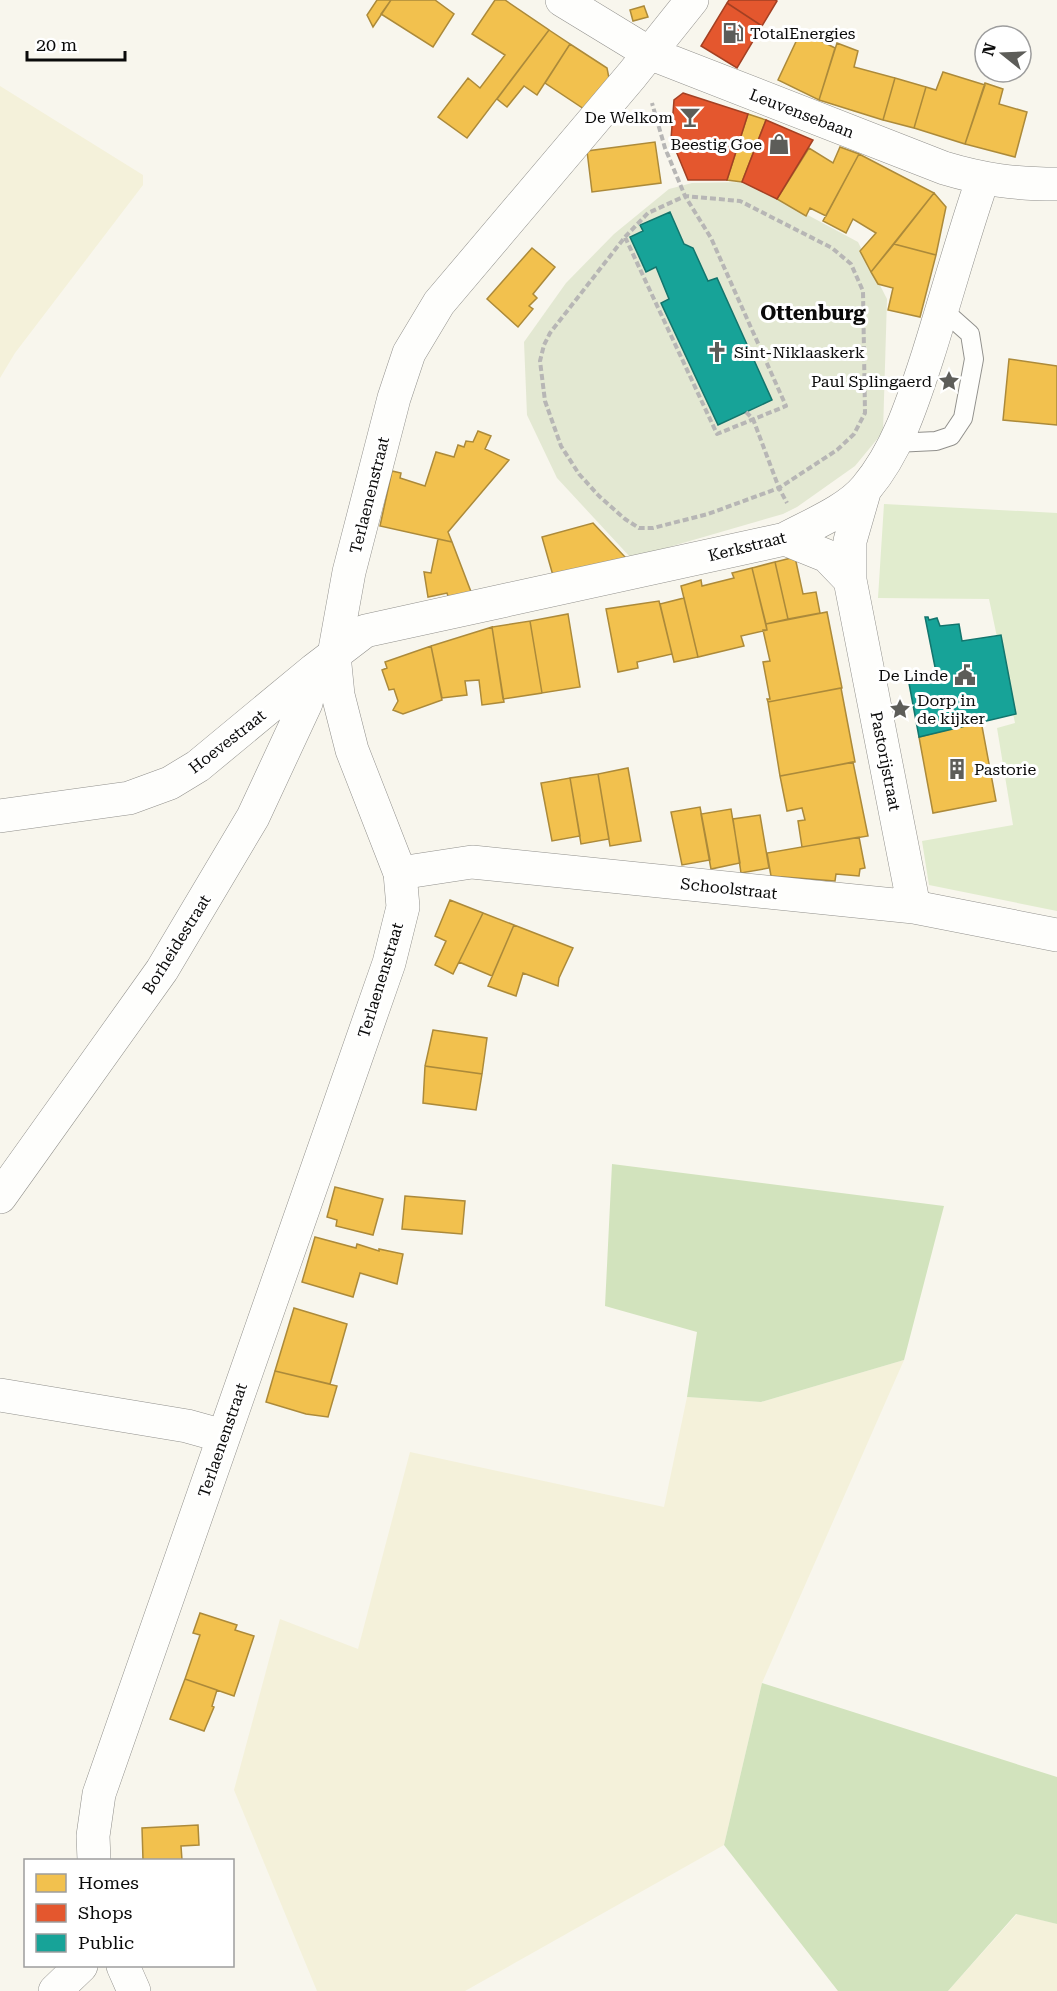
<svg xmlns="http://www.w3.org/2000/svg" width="1057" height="1991" font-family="'Roboto Serif',serif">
  <rect width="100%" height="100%" fill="#f8f6ed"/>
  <path fill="#f4f1da" d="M0,86L143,175V185L15,353L0,378Z
    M904,1360L762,1683L724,1845L465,1991H317L234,1790L280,1619L358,1649L410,1452L664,1507L687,1397L761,1402Z
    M1017,1914L1057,1924V1991H948Z"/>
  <path fill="#e1ecce" d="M884,504L1057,513V911L929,885L922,841L1013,825L997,728L1015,723L989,599L878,598Z"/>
  <path fill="#d2e3bd" d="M612,1164L944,1206L904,1360L761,1402L687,1397L697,1332L605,1306Z
    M762,1683L1057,1777V1924L1016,1914L948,1991H838L724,1845Z"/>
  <path fill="#e3e8d2" d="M746,182L858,242L887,299L883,432L855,466L797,507L783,514L631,558L557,478L527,415L524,342L566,283L614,234L669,189L692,183Z"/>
  <path fill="#f2c14e" stroke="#ac8a3a" stroke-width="1.5" d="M377,0H391L373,27L367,15Z
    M391,0H435L454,14L433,47L381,14Z
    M495,0H505L549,30L467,138L438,117L468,78L480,88L505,55L472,34Z
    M644,6L648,17L633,21L630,10Z
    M549,30L570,44L537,95L524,86L507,107L497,99Z
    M801,31L835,48L819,100L778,80Z
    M837,43L858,51L854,67L895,78L883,120L819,100Z
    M570,44L607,68L609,78L587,111L545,83Z
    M943,72L985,85L965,144L914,128L926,87L936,90Z
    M895,78L926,87L914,128L883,120Z
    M985,83L1003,89L999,104L1027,112L1015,157L965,144Z
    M748,114L766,120L742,182L727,180Z
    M655,142L661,183L592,192L587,151Z
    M840,147L859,154L826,216L810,208L806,216L777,199L809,148L833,163Z
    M859,154L934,193L871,272L860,251L876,233L853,219L846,233L823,221Z
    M934,193L946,207L936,255L894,244Z
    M894,244L936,255L920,317L888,310L893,288L878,284L871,272Z
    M532,248L555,267L533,294L537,298L529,306L533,309L518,327L487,299Z
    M1009,359L1057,366V425L1003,420Z
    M478,431L491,436L485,449L509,460L448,532L452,542L380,526L392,471L401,473L400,478L425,486L436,452L454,457L458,445L464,447L466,441L473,442Z
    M593,523L626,558L554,579L542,537Z
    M438,539L452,542L473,597L450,602L447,593L428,597L424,572L431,573Z
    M795,557L803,594L816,592L820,613L788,619L775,562Z
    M775,562L788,619L766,624L752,568Z
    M752,568L767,630L741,636L744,646L698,657L681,586L701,580L702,586L734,578L732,573Z
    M684,598L698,657L674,662L660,604Z
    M659,601L672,654L637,662L638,668L618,672L606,609Z
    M827,612L842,688L768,702L767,699H770L763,662L770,661L763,630H767L766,624Z
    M568,614L580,687L542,693L530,621Z
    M530,621L542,693L503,699L492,627Z
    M492,627L504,702L482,705L479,680L465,681L467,695L442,698L431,646Z
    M431,646L442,700L403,714L393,710L398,701L394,689L389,690L382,670L387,668L385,662Z
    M841,688L855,762L780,776L768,702Z
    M981,721L996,801L933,813L919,737Z
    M853,762L868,836L802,847L798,821L805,820L802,808L787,811L780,776Z
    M628,768L641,841L610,846L598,774Z
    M598,774L609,839L581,844L570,778Z
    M570,778L580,836L552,841L541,783Z
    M700,807L710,860L682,865L671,812Z
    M731,809L740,863L711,869L701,814Z
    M760,815L769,868L741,873L733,819Z
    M859,837L865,868L860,869L859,876L836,874L835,881L771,876L767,853Z
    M450,900L483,913L453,974L435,965L446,941L435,936Z
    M483,913L514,925L492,976L459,962Z
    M514,925L573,948L559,978L558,986L523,973L516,996L488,986Z
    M433,1030L487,1038L482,1074L425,1066Z
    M425,1066L482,1074L476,1110L423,1103Z
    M335,1187L383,1199L373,1235L336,1226L337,1220L327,1217Z
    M405,1196L465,1201L462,1234L402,1229Z
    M315,1237L356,1248L357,1244L379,1251V1249L403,1254L397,1284L360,1273L353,1297L302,1282Z
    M294,1308L347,1324L330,1384L275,1371Z
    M275,1371L337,1386L328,1417L306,1414L266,1402Z
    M200,1613L237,1625L235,1630L254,1636L234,1696L185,1679L200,1635L193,1633Z
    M185,1679L217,1690L212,1706L214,1707L204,1731L170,1719Z
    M198,1825L199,1845L181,1846L182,1860H143L142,1828Z"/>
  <path fill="#e4572e" stroke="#a34023" stroke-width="1.5" d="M729,0H775L777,1L762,26L727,3Z
    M727,3L762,26L737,68L701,46Z
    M683,93L748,114L727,180H688L671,139L674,100Z
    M766,120L813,140L777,199L742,182Z"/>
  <path fill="#17a398" stroke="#13756d" stroke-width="1.5" d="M670,212L684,244L693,248L708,281L717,278L772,400L718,425L661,303L669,299L656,267L646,272L630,237L643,231L640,225Z
    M925,617H928L929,620L937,618L940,626L959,624L962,641L1001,635L1016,714L919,737L908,678L936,672Z"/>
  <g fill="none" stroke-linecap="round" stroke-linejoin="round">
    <defs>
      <path id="service" d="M895,443L936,441L951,436L963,418L974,359L970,334L943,310"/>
      <path id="minor" d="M865,489L850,541V580L914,907
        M785,539L827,556L850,580
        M0,816L129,798L170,783L198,766L314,670L365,631L785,539C811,525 848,510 866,488C898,450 913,401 928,355C945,301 960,247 978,193L980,179
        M400,873L472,862L914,907L1057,935
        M0,1197L162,970L253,817L306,703L314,670
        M0,1395L187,1426L223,1436
        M55,1991L81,1966"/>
      <path id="tertiary" d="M562,0L649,53L944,168C984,180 1015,184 1057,184
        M94,1860L93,1836L99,1794L389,963L403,907L400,873L352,750L338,695L334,655L349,572L394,398L409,353L439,303L632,75L692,0
        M123,1966L134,1991"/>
    </defs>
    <use href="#service" stroke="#91908c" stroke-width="20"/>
    <use href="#minor" stroke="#91908c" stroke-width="34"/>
    <use href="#tertiary" stroke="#91908c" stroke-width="34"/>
    <path stroke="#b7b6b5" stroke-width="4" stroke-dasharray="6 3" stroke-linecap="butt" d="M625,237L648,213L685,196L740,201L832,248L851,264L863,291L865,413L854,434L837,450L779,488L708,514L653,528H639L625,519L599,496L579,474L561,446L545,401L540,361L544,345L550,333L625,237L717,434L786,406L711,238L685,196L665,148L652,103
      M746,412L753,419L779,488L787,503"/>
    <use href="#service" stroke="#fefefc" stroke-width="18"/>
    <use href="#minor" stroke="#fefefc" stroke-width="33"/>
    <use href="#tertiary" stroke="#fefefc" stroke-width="33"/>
  </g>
  <defs>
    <symbol id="fuel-bare" viewBox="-9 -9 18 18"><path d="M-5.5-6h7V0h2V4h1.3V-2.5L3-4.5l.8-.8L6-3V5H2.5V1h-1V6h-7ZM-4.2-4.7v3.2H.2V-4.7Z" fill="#5d5d59" stroke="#fff" stroke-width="2.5" paint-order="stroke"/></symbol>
    <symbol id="bar-bare" viewBox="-9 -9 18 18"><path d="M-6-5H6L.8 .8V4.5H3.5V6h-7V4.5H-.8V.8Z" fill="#5d5d59" stroke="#fff" stroke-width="2.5" paint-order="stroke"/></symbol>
    <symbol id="shop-bare" viewBox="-9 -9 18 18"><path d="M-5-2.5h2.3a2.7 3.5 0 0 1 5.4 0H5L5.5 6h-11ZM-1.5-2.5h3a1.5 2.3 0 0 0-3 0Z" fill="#5d5d59" stroke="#fff" stroke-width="2.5" paint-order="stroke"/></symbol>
    <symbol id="church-bare" viewBox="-9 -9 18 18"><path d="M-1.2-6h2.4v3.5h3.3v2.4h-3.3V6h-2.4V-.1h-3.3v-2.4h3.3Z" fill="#5d5d59" stroke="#fff" stroke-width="2.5" paint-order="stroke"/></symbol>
    <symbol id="sight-bare" viewBox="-9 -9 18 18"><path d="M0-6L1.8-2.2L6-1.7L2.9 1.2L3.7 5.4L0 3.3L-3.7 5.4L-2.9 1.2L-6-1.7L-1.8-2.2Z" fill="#5d5d59" stroke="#fff" stroke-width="2.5" paint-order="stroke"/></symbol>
    <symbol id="civic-bare" viewBox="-9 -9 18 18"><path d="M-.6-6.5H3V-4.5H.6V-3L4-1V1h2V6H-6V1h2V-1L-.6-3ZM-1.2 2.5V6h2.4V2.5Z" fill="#5d5d59" stroke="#fff" stroke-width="2.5" paint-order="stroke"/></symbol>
    <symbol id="building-bare" viewBox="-9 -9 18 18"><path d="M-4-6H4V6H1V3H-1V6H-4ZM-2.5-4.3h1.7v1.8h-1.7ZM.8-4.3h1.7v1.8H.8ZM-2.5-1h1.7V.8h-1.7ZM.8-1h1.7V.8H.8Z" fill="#5d5d59" stroke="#fff" stroke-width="2.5" paint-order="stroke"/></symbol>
  </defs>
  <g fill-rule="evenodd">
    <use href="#fuel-bare" x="718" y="18" width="30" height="30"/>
    <use href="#bar-bare" x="675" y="102" width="30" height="30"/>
    <use href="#shop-bare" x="764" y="129" width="30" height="30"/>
    <use href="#church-bare" x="702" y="337" width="30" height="30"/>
    <use href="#sight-bare" x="934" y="366" width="30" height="30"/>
    <use href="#civic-bare" x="950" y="660" width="30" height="30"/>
    <use href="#sight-bare" x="885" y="694" width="30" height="30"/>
    <use href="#building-bare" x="942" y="754" width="30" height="30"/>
  </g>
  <g text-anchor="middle" stroke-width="6" stroke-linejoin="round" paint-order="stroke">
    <g font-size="16" fill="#0a0a0a" stroke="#fff" text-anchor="start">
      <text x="750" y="39">TotalEnergies</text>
      <text x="673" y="123" text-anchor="end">De Welkom</text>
      <text x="762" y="150" text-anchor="end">Beestig Goe</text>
      <text x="734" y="358">Sint-Niklaaskerk</text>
      <text x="932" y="387" text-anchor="end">Paul Splingaerd</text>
      <text x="948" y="681" text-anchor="end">De Linde</text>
      <text x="917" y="706">Dorp in<tspan x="917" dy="18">de kijker</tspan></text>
      <text x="974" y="775">Pastorie</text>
    </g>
    <g font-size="16" fill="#0a0a0a" stroke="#fff">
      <text transform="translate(802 113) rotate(21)" y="6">Leuvensebaan</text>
      <text transform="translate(369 495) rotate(-76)" y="6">Terlaenenstraat</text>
      <text transform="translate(747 546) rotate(-14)" y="6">Kerkstraat</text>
      <text transform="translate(227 741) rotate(-38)" y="6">Hoevestraat</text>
      <text transform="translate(886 761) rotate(79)" y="6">Pastorijstraat</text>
      <text transform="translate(729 888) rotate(6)" y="6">Schoolstraat</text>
      <text transform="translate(176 944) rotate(-58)" y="6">Borheidestraat</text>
      <text transform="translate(380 980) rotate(-73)" y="6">Terlaenenstraat</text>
      <text transform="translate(222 1440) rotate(-71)" y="6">Terlaenenstraat</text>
    </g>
    <g font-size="20" font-weight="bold" fill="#0a0a0a" stroke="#fff">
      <text x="813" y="320">Ottenburg</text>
    </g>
  </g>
  <rect x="24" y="1859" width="210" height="108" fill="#ffffff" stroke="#9d9d9d" stroke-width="1.5"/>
  <rect x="36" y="1874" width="30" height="18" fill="#f2c14e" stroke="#9d9d9d" stroke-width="1.5"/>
  <text x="78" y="1889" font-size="18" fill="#0a0a0a">Homes</text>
  <rect x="36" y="1904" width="30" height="18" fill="#e4572e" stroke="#9d9d9d" stroke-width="1.5"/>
  <text x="78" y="1919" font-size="18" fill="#0a0a0a">Shops</text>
  <rect x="36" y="1934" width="30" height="18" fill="#17a398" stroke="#9d9d9d" stroke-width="1.5"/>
  <text x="78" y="1949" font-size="18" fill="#0a0a0a">Public</text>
  <g transform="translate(1003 54) rotate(288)"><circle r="28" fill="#ffffff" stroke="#9d9d9d" stroke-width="1.5"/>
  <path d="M0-4.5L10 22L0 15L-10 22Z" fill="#5d5d59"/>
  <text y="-9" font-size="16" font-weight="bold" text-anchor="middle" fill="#0a0a0a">N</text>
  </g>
  <path d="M27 51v9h98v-9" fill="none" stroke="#0a0a0a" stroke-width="3"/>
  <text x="36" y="51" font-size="18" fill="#0a0a0a" stroke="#ffffff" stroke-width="4.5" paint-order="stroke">20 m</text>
</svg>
